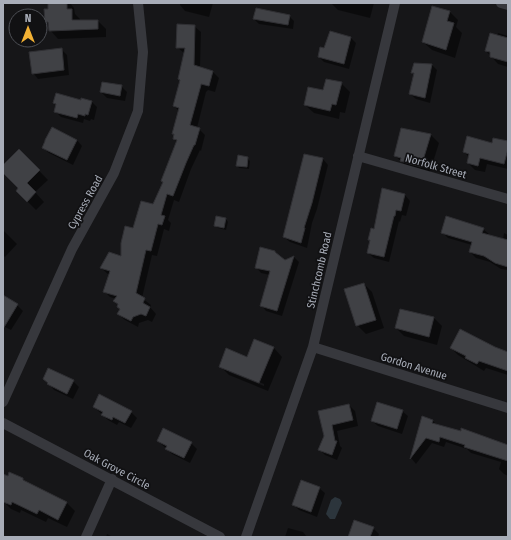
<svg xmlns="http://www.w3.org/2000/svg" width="511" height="540" font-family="'Fira Sans Condensed',sans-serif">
  <rect width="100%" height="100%" fill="#161618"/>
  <path fill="#2c353c" d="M335,497L340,499L342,503L335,519H330L326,514L331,500Z"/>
  <path fill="#0007" fill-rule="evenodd" d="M49,3H70L74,8L75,14L80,19V21H98L106,29V37L58,39L50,30V25L46,21L49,10Z
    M180,3H213L209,17L185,11L180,5Z
    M331,3H374L370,18L338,10Z
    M449,11L458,20L456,27L462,33L455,58L432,50L423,42Z
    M289,16L294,21L293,29L259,24L254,19Z
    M194,26L201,32L200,68L212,71L219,78L215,92L208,90L206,92L197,128L199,129L205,135L201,151L200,150L191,169L179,202L174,200L168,220L171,223L169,231L164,229L157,256L152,255L142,298L151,305L150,307L156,314L152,322L148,320L139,323L138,327L125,320L118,314L121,310L118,307L119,305L114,301L116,299L110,297L104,291L109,275L101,268L122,257L134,229L154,205L164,183L162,181L177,142L174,139L179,111L174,106L181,81L179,79L185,54L177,47Z
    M498,33L508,36V67L498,64L486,51L497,36Z
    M351,38L356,43L349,69L324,62L319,57L325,50Z
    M61,49L67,55L69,75L38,79L33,73Z
    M432,65L437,70L430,103L416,99L410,94L414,74L412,72Z
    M341,83L350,92L345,113L340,112L339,119L314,113L305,105L324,91Z
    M121,86L127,92L125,101L107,98L101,92Z
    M82,101L92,102L97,107L94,120L91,119L90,121L84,119L83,123L61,117L55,111L57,106L54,103Z
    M416,131L430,134L439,143L429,175L404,164L395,156Z
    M77,140L82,146L73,165L49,153L43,148Z
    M508,143V169L487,164L485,172L475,170L468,163L469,157L464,152L493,144Z
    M19,150L48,180L35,192L44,202L36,210L17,191L20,188L3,171V166Z
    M305,155L323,159L328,165L317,209L312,223L307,248L290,242L284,237Z
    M247,158L250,161L249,169L239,168L237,165Z
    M405,195L410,201L406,216L402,215L400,222L399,221L389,262L374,258L368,253L374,230Z
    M226,219L228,222L226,230L218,228L215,225Z
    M483,229L489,234V236L503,239L504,233L508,235V270L501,269L490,262L476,258L470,252L472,245L448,238L442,232Z
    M3,230L17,244L5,257L3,255Z
    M275,252L285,262L294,257L299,262L282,316L266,311L261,305L270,275L261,273L256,267Z
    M364,284L372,292L384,328L366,334L357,325Z
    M3,297L17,305L23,311L11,330L3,326Z
    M434,318L442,326L437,345L404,336L396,328Z
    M274,348L282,357L268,391L229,375L220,366L248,358ZM229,370L264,384V386L229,372Z
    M451,348H494L508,353V375L486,368L484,371L458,355Z
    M73,381L79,387L73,399L54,390L49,384Z
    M349,405L355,411L358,426L337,431L340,446L342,448L337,460L325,455L320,450L325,436L319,412Z
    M94,407L131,412L137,418L131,428L119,422L117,425L108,420Z
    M402,411L408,416L402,434L378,426L372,421Z
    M423,418L433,421L438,426L461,432L462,430L508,445V476L504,474L499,469L501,462L471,453L467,449L446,442L444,447L432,443L416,464L411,458Z
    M163,430L191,443L197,449L190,463L172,454L158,441Z
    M3,476L23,479L27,483L67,503L75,511L67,527L48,518L46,522L21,510L20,513L11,509L3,501Z
    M319,488L325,493L317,517L299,510L293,504Z
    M288,528L303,532L307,537H285Z
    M373,528L379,534L378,537H350Z
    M107,534L113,537H106Z"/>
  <path fill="#404145" stroke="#303034" d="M48,3H67V9H72V20H98V29L49,31L48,22H45L44,9H48Z
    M432,6L450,11L447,21L454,23L446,50L422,42Z
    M256,8L290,15L288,25L253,19Z
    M177,24L195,25L194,65L213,71L209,86L201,84V85L190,125L200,128L195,145H194L186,163L173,196L167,194L161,215L165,216L162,225L158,224L151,251L146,250L136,293L145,298L143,303L150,307L146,316L141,314L133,317L131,321L117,314L120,309L117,307L118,304L113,301L117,296L103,292L110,271L100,268L109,252L121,256V243L125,226L133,228L141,201L153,204L163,182L161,181L177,140L173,139L174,134H172L179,108L173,106L180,80L178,79L185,48H176Z
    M330,31L351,37L344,64L318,57L320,47L324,48Z
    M490,33L508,38V62L490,57V52L485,51Z
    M62,48L64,70L32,74L29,52Z
    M414,63L432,64L425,98L409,94L414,73H411Z
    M326,79L342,82L336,105L332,104L330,111L304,105L308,87L323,90Z
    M102,82L122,85L120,96L100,92Z
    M56,93L81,100V98L92,101L88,115L85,114V116L78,114L77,118L54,112L56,104L53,103Z
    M52,127L77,140L67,160L42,148L45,141V140Z
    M401,128L431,134L421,167L400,161L401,158L394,156Z
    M467,136L492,143L493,138L508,141V149L504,164L480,158L478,166L467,163L469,154L463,152Z
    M19,149L40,170L27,183L36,192L27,202L16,191L18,188L3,173V165Z
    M304,154L323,158L312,203L304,228H305L301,243L283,237Z
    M238,155L248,157L247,167L236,166Z
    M382,188L405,194L401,211L396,210L395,216H394L384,257L367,253L370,240H368L371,228L374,229Z
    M216,216L226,218L224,228L214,226Z
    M446,216L484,228L482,233L508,240V267L495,263L484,256L469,252L472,242L441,233Z
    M260,247L275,251V252L285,260L294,256L277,311L260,306L270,271L255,268Z
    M364,283L376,320L356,326L344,289Z
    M3,295L18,304L3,329Z
    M400,309L434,317L429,337L395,328Z
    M460,329L495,347L508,352V371L479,361L477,364L465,358L466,356L450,348Z
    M254,339L274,347L259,383L219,367L226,348L247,357Z
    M48,368L74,380L67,394L47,384L48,383L43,379Z
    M99,394L132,411L125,423L113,417L112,420L101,415L103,412L93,407Z
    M377,402L403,410L397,429L371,421Z
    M349,404L353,420L332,425L335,441H337L332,455L318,450L324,436L318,411Z
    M422,416L433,420L432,423L461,431V428L508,445V461L464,447L465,445L440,437L439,442L426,438L410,459Z
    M163,428L192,442L184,458L165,449L167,446L157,441Z
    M9,472L23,478V480L67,502L58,520L39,510L37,514L12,502L11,505L3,502V474L8,476Z
    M301,480L320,487L311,512L292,505Z
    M354,520L374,527L370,537H348Z"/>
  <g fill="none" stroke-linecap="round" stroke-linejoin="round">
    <path stroke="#37383d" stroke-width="10" d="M501,3L508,5
      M358,156L508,199
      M313,347L508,408
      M3,402L72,249L114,173L138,111L143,52L138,3
      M3,423L220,537
      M86,537L112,479
      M246,537L313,347L395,3"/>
  </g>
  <g text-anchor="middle" stroke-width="3.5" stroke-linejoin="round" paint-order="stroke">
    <g font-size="11" fill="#a8adb8" stroke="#111113">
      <text transform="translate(436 166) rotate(16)" y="4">Norfolk Street</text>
      <text transform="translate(85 202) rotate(-61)" y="4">Cypress Road</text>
      <text transform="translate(319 270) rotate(-77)" y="4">Stinchcomb Road</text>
      <text transform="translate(414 366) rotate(17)" y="4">Gordon Avenue</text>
      <text transform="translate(117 469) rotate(28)" y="4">Oak Grove Circle</text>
    </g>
  </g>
  <rect width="511" height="540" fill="none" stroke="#a8adb8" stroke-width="8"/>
  <g transform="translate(28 28)"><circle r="19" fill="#111113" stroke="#4d4f55"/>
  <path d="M0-3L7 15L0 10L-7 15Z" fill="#f2b134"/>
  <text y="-6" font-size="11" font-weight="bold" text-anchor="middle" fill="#a8adb8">N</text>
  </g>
</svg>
